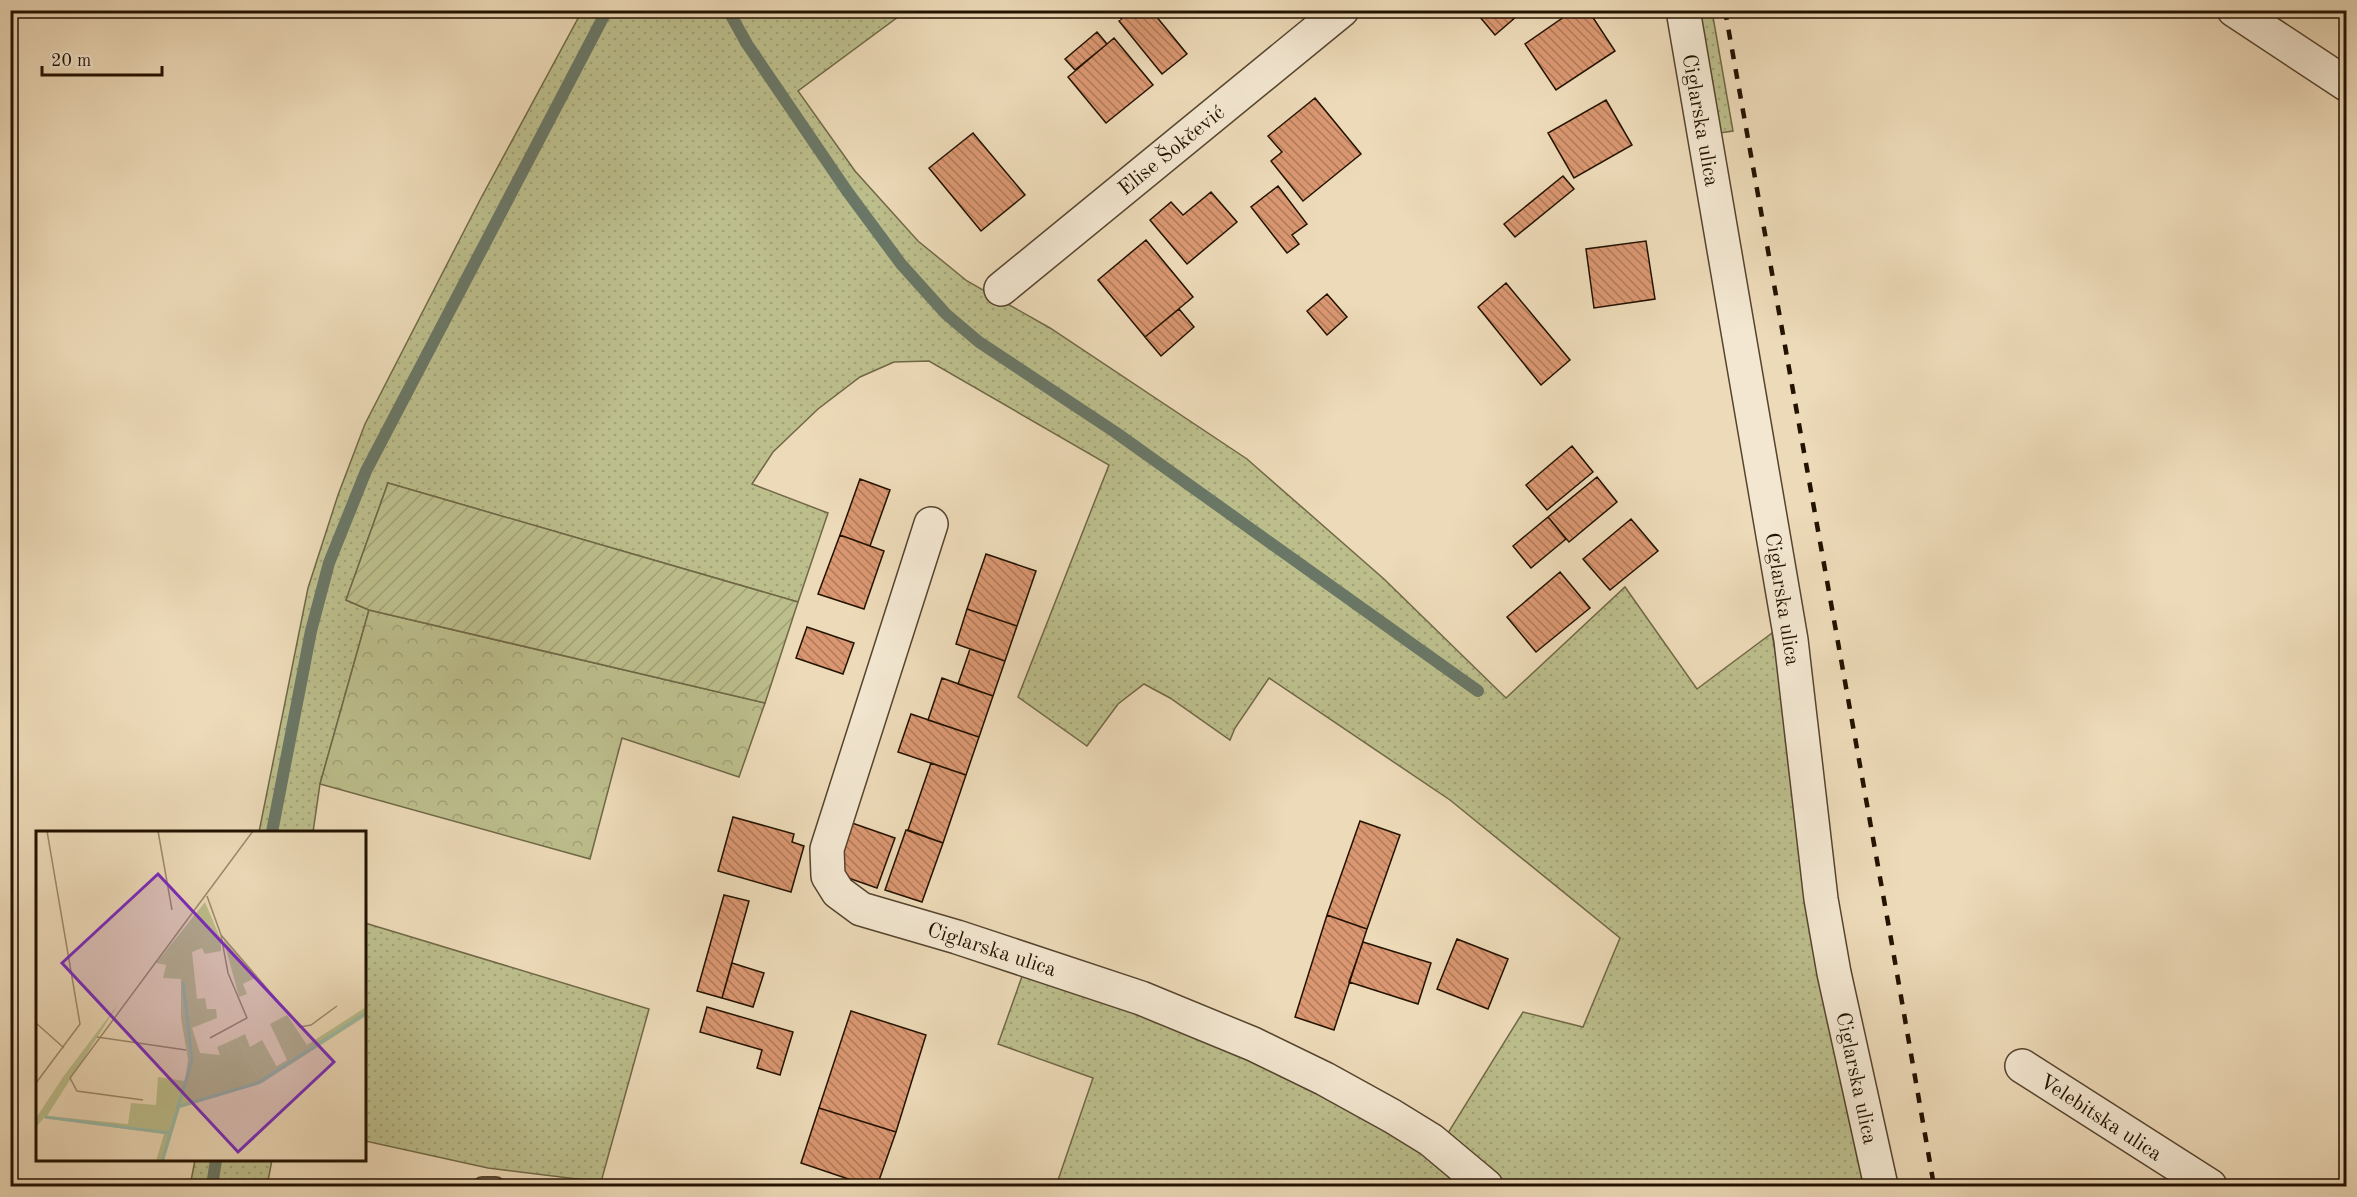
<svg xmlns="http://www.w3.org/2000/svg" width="2357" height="1197" font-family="'Old Standard TT',serif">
  <defs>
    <pattern id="grass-dots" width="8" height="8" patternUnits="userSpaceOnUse" patternTransform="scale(1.5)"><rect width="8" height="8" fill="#bcbe8c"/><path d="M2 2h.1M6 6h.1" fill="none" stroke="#a1a277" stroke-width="1.8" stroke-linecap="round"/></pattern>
    <pattern id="forest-crowns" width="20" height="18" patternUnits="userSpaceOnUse" patternTransform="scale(1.5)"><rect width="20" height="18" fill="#bcbe8c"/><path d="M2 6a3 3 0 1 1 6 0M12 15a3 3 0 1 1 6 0" fill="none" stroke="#a1a277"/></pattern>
    <pattern id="garden-furrows" width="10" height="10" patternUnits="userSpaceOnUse" patternTransform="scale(1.5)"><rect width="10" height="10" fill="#bcbe8c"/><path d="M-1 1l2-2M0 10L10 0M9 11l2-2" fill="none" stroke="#a1a277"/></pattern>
    <pattern id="building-back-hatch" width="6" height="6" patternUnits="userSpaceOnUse" patternTransform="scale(1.5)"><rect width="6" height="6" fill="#da9771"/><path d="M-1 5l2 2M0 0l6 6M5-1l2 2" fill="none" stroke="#b07a5a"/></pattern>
  </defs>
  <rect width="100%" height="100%" fill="#eddab8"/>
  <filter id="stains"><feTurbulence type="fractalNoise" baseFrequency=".00333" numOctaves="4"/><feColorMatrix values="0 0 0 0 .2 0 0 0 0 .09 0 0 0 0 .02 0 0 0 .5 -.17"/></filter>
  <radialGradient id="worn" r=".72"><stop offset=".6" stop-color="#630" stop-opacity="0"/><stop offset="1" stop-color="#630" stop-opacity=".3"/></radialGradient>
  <path fill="url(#grass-dots)" stroke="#706846" stroke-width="1.5" d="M582,11H906L798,91L855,171L918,241L967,281L1050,328L1247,459L1384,579L1506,698L1625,587L1697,689L1772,633L1798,792L1869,1186H1498L1443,1141L1523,1012L1583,1027L1620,938L1450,800L1269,678L1235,728L1230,740L1170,698L1144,684L1118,704L1087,746L1018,697L1109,465L929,361L894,362L860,377L818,409L773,452L752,484L828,513L798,602L388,483L346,600L369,610L320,784L313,832H259L308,588L338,495L365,424L480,200Z
    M1691,11H1712L1733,131L1712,134Z
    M365,923L649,1009L601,1182L488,1168L365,1141Z
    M1025,968L1122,1001L1378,1119L1466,1186H1056L1093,1078L998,1044Z
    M195,1160H272L267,1186H190Z"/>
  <path fill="url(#forest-crowns)" stroke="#706846" stroke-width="1.5" d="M369,610L765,703L739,777L622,738L590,859L320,784Z"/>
  <path fill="url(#garden-furrows)" stroke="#706846" stroke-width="1.5" d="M388,483L798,602L765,703L369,610L346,600Z"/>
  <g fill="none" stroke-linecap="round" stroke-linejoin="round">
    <path stroke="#6a7766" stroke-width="12" d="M728,10L747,44L847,191L901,264L946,314L979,342L1115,432L1478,691
      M272,832L311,631L329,563L366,471L607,10
      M212,1186L216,1160"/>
  </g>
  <path fill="url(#building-back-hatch)" stroke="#231200" stroke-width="1.5" d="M1114,10H1131L1121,19Z
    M1131,10H1151L1187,54L1162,74L1119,21Z
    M1474,10H1524L1495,35Z
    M1574,10H1588L1615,51L1556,90L1525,44Z
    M1097,32L1107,44L1075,70L1065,59Z
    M1114,38L1153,85L1106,123L1068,77Z
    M1315,98L1361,154L1303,201L1271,161L1282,152L1268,136Z
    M1606,100L1632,145L1574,178L1548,133Z
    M973,133L1025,195L981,231L929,168Z
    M1563,176L1574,189L1515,237L1504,224Z
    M1278,186L1307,224L1292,235L1299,244L1287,253L1251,207Z
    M1211,192L1237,222L1187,264L1150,220L1171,202L1183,215Z
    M1146,240L1193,297L1145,337L1098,280Z
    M1646,241L1655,299L1594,308L1586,249Z
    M1506,283L1570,360L1541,385L1478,307Z
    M1327,294L1347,317L1327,335L1307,311Z
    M1179,309L1194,327L1161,356L1145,337Z
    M1572,446L1593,472L1547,510L1526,485Z
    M1597,477L1617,502L1569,542L1548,517Z
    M860,479L890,490L870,546L840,535Z
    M1548,517L1566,539L1531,568L1513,546Z
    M1631,519L1658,551L1610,590L1583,559Z
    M840,535L884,551L864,609L818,594Z
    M986,554L1036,571L1017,626L967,609Z
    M1560,572L1590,608L1536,652L1507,617Z
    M967,609L1017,626L1005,661L956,644Z
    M807,627L854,643L843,674L796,658Z
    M970,649L1005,661L993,696L958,684Z
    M942,678L993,696L979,737L928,720Z
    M911,714L979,737L966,775L898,752Z
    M931,763L966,775L943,843L908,830Z
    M733,817L794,834L792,842L804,846L791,892L718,871Z
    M1360,821L1400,835L1367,929L1327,915Z
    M852,823L895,838L877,888L834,873Z
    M906,830L943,843L922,902L885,890Z
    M724,895L749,901L722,998L697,991Z
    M1327,915L1367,929L1334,1030L1295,1017Z
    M1457,939L1508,959L1488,1009L1437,989Z
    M1363,942L1431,963L1418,1004L1349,982Z
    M732,963L764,973L753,1007L722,998Z
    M707,1007L793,1032L780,1075L757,1068L762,1050L700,1032Z
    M851,1011L926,1035L896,1132L819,1108Z
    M819,1108L896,1132L877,1186H869L801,1163Z"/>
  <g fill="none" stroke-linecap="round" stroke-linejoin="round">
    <defs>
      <path id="service" d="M482,1186H496"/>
      <path id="minor" d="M1683,10L1791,640L1821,899L1834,973L1881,1186
        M2234,10L2346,84
        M1001,289L1342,10
        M931,524L827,849L828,876L838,892L861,909L957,937L1141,998L1253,1044L1325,1079L1392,1116L1431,1140L1486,1186
        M2022,1066L2210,1186"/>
    </defs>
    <use href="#service" stroke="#56442e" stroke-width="20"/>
    <use href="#minor" stroke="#56442e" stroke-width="36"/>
    <use href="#service" stroke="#f3e7d1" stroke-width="16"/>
    <use href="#minor" stroke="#f3e7d1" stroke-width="33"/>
    <path stroke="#231200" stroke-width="4.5" stroke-dasharray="10 10" stroke-linecap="butt" d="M1725,10L1891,939L1934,1186"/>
  </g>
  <g text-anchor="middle" stroke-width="5" stroke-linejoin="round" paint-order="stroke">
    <g font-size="21" fill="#231200" stroke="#f3e7d1">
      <text transform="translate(1701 120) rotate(80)" y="7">Ciglarska ulica</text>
      <text transform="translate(1171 150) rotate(-39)" y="7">Elise Šokčević</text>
      <text transform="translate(1783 599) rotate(81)" y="7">Ciglarska ulica</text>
      <text transform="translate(992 949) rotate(18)" y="7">Ciglarska ulica</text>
      <text transform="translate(1857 1078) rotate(78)" y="7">Ciglarska ulica</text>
      <text transform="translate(2101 1117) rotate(33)" y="7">Velebitska ulica</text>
    </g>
  </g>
  <g transform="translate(36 831)">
    <rect width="330" height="330" fill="#eddab8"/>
    <path d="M169,71L185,109V120L169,123L166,117L156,121L161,168L169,167L171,178H180L181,187L156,197L164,222L184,224L181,216L190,212L211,253L251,229L234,193L251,184L271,214L330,176V185L226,252L144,277L128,330H120L128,303L8,287L0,296V287L27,246L83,172L11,285L92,293L95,272L120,274L122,246L149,250L152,229L145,187V148L127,147L130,134L120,132ZM187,107L221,146L207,153L211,163L203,166Z" fill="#bcbe8c"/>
    <path d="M209,203L214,216L226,209L241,236L223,246L201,207Z" fill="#bcbe8c"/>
    <path d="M201,207L224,248L211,254L190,212Z" fill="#bcbe8c"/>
    <path fill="none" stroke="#9abbaa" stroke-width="3" d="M144,275L222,252L330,182M9,286L133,302M126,330L156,229L147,151"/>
    <path fill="none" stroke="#9c8a6e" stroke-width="1.5" d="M122,0L136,79M171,65L185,104L192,142L211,187L174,207M185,104L264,196L275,194L301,175M0,192L28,217M61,206L150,219M0,252L44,193L11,0M107,269L41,260L34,247L217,0"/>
    <path fill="#7b2cbf" fill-opacity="0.15" stroke="#7b2cbf" stroke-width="3" d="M122,43L298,231L202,321L26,132Z"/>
    <rect width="330" height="330" fill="none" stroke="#231200" stroke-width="3"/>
  </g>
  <rect width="2357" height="1197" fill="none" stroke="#eddab8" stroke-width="36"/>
  <rect x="12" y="12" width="2333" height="1173" fill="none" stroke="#231200" stroke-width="3"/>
  <rect x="18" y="18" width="2321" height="1161" fill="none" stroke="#231200" stroke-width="1.5"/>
  <path d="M42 66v9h120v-9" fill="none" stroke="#231200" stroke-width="3"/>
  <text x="51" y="66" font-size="18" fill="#231200" stroke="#f3e7d1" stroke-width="4.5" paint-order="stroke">20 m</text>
  <rect width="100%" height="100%" filter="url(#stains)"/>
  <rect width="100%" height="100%" fill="url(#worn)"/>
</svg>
